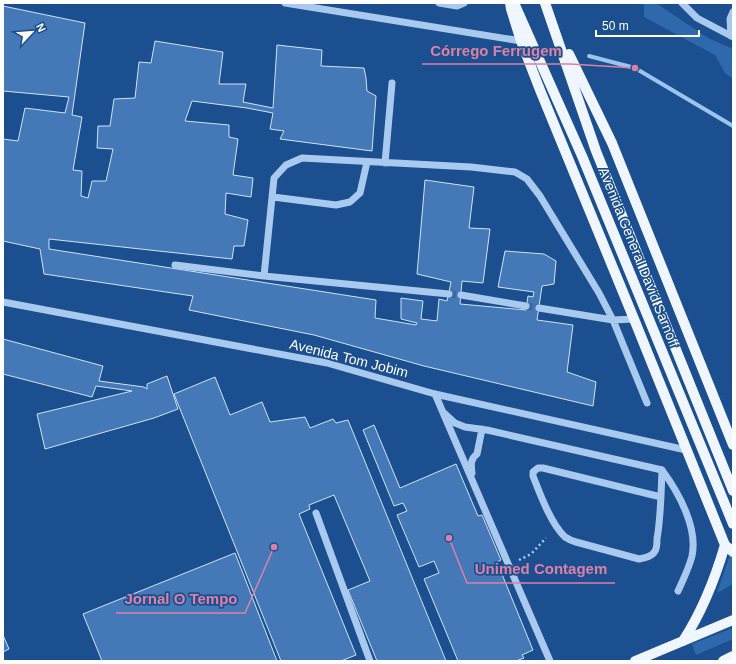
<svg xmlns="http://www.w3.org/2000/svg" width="736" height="664" font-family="Helvetica,sans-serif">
  <rect width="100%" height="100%" fill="#1b4f8f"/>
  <path fill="#2e69ad" d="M644,3H656L708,38L733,49V79L725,73L715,55L644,17Z
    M730,555L733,558V584L717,593Z
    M733,628V639L696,655L692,644Z"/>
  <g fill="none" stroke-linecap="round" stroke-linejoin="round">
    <path stroke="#9cc4f0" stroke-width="4" d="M589,56L635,68L733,126"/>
  </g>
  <path fill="#4478b7" stroke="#cfe3fa" d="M3,6L85,23L72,115L82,117L73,170L82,171L81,196L88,198L92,181H106L113,149L97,148L98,126H110L114,99L135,98L139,62L151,63L155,41L223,52L219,84H246L243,102L273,108L277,45L322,50L321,66L364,68L366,78L367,91L376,96L372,151L280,139L284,131L270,129L273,113L247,108L192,101L185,121L229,125V137L238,139L233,175L253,178L251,197L226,193L225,214L248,220L244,246H234L232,259L49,239V249L376,300L375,318L416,325L417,323L401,319V298L423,301L421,319L437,321L439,299L447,301L451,282L417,274L425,180L474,187L469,228L490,229L483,283L462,281L460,304L526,310L528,296L533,297L534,292L498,287L505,251L544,254L556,261L554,284L542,286L537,320L573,325L567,372L596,382L593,406L424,366L314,335L189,310L193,296L44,274L40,249L3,241V139L18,141L25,108L65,113L69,97L3,91Z
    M3,339L103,366L99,381L144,387L147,389V384L167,376L178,409L154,418L45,449L37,414L132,391L96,386L92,397L3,374Z
    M215,377L230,415L262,402L270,422L305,417L310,428L333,419L336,423L348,420L446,661H377L348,590L370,581L334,495L309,505L310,509L299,514L356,655L341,661H281L174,394Z
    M374,425L400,488L456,464L478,516L482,515L501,560L497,562L533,650L522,655L524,658L516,661H458L424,579L439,573L434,561L419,567L397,515L407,511L403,503L394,506L363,430Z
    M235,553L277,661H102L83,614Z
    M3,635L9,649L3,652Z"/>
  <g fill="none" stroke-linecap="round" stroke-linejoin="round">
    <path stroke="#3d69a0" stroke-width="7" stroke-dasharray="7 3.5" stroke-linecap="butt" d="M449,294L461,295
      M526,306L539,308"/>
    <path stroke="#a9c9ee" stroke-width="2.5" stroke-dasharray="2 3" stroke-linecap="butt" d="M519,560L531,554L546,538"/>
    <path stroke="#a9c9ee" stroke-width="7" d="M285,3L521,41
      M439,3L457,6L464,3
      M682,3L697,18L733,37
      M731,36L730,19L733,12
      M385,163L392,83
      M273,197L336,205L350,202L360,193L367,162
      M175,265L264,276L449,294
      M264,276L274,178L286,165L302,158L471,167L515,172L527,179L540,196L599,293L613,320L634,319
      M461,295L526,306
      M3,302L327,363L435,394L686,450
      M539,308L613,320L647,403
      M435,394L550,661
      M443,412L455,423L465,427L487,430L662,470C661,493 661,516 657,539C657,542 657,548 655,551C652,557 644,558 639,559L576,542C572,541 568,539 565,537C551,524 540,494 533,476V472L538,468H543L661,497
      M662,470C679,493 698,528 692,556C689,568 683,580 678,591
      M472,473C471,465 470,459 477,454L482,429
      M316,513L370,661"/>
    <path stroke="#f0f6ff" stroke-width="10" d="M510,3L511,9L521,41L540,90L634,319L725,545L733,552
      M545,3L596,151L733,491
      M515,5L582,156L733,524
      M569,54L612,143L733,445
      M683,641C702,612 715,579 725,545
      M635,661L733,620
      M723,661L733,656"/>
  </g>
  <g text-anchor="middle" stroke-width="3.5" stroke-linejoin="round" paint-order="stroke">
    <g font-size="14" fill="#fff" stroke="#1b4f8f">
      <text transform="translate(639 257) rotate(68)" y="5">Avenida General David Sarnoff</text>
      <text transform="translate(349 358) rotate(14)" y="5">Avenida Tom Jobim</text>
    </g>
  </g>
  <path fill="none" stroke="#dd80a5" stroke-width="1.5" d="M635 68L570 64H422M449 538L467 583H615M274 547L245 613H116"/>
  <g fill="#dd80a5" stroke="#1b4f8f" stroke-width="1.5">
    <circle cx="635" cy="68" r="4"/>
    <circle cx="449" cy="538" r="4"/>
    <circle cx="274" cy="547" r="4"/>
  </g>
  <g font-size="15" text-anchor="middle" font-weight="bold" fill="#dd80a5" stroke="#1b4f8f" stroke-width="3.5" stroke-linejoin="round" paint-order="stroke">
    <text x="496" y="56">Córrego Ferrugem</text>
    <text x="541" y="574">Unimed Contagem</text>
    <text x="181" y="604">Jornal O Tempo</text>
  </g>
  <rect width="736" height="664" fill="none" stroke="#ffffff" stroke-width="8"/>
  <g transform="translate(32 32) rotate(64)" stroke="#1b4f8f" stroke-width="3" paint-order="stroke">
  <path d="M0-3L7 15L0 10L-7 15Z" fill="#ffffff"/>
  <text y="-6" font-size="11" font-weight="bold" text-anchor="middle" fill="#ffffff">N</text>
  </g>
  <path d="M596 30v6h103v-6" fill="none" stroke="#ffffff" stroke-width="2"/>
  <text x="602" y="30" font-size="12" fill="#ffffff" stroke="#1b4f8f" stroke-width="3" paint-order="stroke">50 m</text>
</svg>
